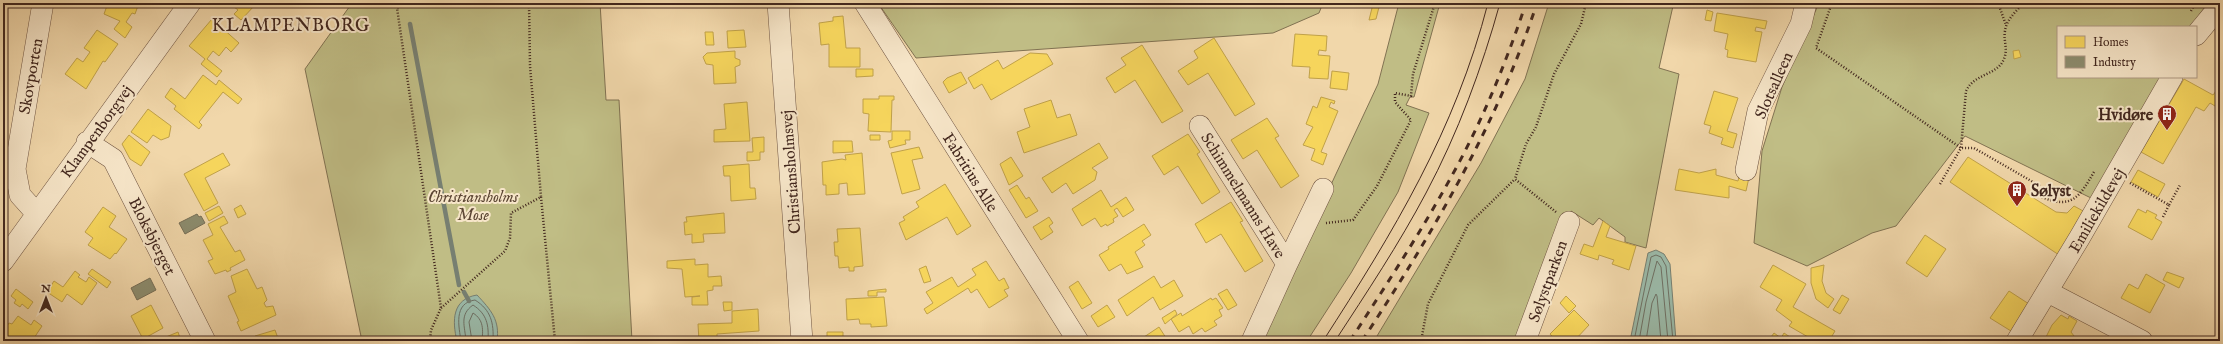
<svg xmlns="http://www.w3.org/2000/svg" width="2223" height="344" font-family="'IM FELL English',serif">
  <rect width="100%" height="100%" fill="#f1d7aa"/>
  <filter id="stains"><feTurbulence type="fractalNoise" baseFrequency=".005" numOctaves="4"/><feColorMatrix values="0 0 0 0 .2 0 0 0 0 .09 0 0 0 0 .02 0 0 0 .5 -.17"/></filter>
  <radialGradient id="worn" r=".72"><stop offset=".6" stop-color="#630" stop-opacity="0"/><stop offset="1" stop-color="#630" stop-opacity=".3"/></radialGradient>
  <path fill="#c0bd85" stroke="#817252" d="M352,3H600L606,100H619L632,341H362L305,69Z
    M878,3H1323L1319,13L1273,33L916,58Z
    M1399,3H1440L1414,97H1410L1406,105L1429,113L1398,192L1351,273L1307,341H1260L1293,266L1378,84Z
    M1549,3H1658L1673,6L1659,68L1679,74L1646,248L1625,242V237L1599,218L1593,225L1571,211L1519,341H1374L1481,163L1525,79Z
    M1819,3H2208L2190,27H2058V77H2161L2091,198L1965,136L1896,226L1872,233L1807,266L1754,243L1762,151L1782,87Z"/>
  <path fill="#9bbaa9" stroke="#777f71" d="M1656,250L1664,254L1670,264L1676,341H1630L1648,253Z
    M477,295C491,310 500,320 497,341H457C452,321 452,299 477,295Z"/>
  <path fill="#f6d55c" stroke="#c0a149" d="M108,3H139L135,14L132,13L126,22L132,27L125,38L114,29L120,21L104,14Z
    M229,3H253L255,5L241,20L234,14L238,10Z
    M1367,3H1380L1376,19L1369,20L1373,4Z
    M1707,10L1713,12L1711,21L1705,20Z
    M1717,13L1767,21L1765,29L1756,27L1755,31L1762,32L1756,62L1727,57L1728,50L1725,49L1728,34L1714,31Z
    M843,16L846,48H860V67H829V44L821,45L819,23L833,21V17Z
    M212,19L239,43L231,52L226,47L219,56L213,51L207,59L222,71L217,77L201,64L205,59L189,46Z
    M97,30L118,44L105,62L103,61L86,89L65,74L77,58L83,62L90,52L84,48Z
    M744,30L746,47L728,48L727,31Z
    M705,32H713L714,45H706Z
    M1295,34L1327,36L1326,51L1319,50L1318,55L1330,56L1328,79L1309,78L1310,67L1292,66Z
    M1214,38L1255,104L1235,116L1208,73L1188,85L1178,71L1198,58L1194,51Z
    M1142,45L1183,111L1162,123L1135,80L1115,93L1106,78L1126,65L1121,58Z
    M2019,50L2021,57L2014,59L2013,51Z
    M735,51V58L740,60V65L735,67L736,83L714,84L713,65L706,64L703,57L707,53Z
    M1030,53L1047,54L1053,64L991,100L982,84L974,89L968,78L998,60L1003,69Z
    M856,69H873V76L856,77Z
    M1332,71L1349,73L1347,90L1330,88Z
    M961,72L967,83L949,93L943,82L947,78Z
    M203,75L216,85L219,80L242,99L238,104L223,92L199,122L202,125L199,129L174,109L176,106L165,97L171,88L185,99Z
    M2184,79L2213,95L2220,86V109L2210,103L2204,111L2196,107L2163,164L2141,152Z
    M1714,91L1738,98L1727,131L1737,134L1733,148L1721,144L1723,138L1709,133L1711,126L1704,124Z
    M879,96H894V100H892L891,132L868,131L869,114L863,113V99H879Z
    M1321,97L1335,101L1334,104L1331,102L1329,107L1338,111L1321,152L1327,154L1323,165L1311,160L1315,149L1303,145L1313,127L1306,124L1313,106L1317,108Z
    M1051,100L1057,118L1070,114L1077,135L1024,153L1017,132L1030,127L1024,109Z
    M747,102L750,141L714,142V130L726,129L724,104Z
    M148,109L171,126L169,137L161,140L153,135L147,143L131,132Z
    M1267,118L1279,136L1275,138L1299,176L1281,188L1257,150L1243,159L1231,140Z
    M892,131H910V140H905L906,144L890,148L888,141L892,140Z
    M1188,134L1200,152L1197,154L1220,192L1202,204L1178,166L1164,175L1152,156Z
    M129,135L150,152L141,166L130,159L122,144Z
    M870,135H880V140H870Z
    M764,137V152H760V160L747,161V152H753L752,138Z
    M833,141H852L853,152L833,153Z
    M1099,143L1108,158L1092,168L1097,172L1095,180L1073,194L1066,183L1052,193L1042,178Z
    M919,147L923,158L912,160L920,189L902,194L891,153Z
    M223,153L230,165L205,178L218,203L204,211L184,174Z
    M862,153L865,194L848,195L847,183L839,184V194L826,195V185H823L822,162L842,159L846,160L845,155Z
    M1011,157L1023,176L1009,185L1000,164Z
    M1968,157L2056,212L2067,213L2074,206L2085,212L2059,255L1950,182Z
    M749,164L750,188H755L756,199L731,201L730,176H724L723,166Z
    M1679,169L1699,173L1716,169V175L1738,181L1740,172L1750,173L1746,191L1729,186V198L1675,190Z
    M2138,170L2165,184L2158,197L2131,182Z
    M945,184L971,226L957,235L947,217L906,240L899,223L905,220L903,217L919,207L916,202Z
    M1017,185L1026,199L1029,197L1038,211L1026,218L1009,190Z
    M1101,190L1111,207L1126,197L1134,210L1123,217L1117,208L1114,210L1118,216L1113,219L1114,222L1107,226L1106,224L1101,227L1095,218L1082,226L1072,209Z
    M1231,202L1243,221L1240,222L1263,261L1245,272L1221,234L1206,243L1195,224Z
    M241,205L246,214L238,218L234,209Z
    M219,206L223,213L209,221L205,213Z
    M103,207L116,216L109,227L127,239L116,254L115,253L110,259L88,245L93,238L85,232Z
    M2138,209L2146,213L2147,210L2157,215L2155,218L2162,222L2152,240L2128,227Z
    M724,213L725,233L703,234L704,242L692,243V234L685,235L684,222H687L686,217Z
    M224,216L228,223L220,227L235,252L240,250L245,260L230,268L231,270L227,272L226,270L215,274L208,261L213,259L203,240L213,235L208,224Z
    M1049,217L1053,223L1049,226L1053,232L1041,240L1033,227Z
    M1603,221L1610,226L1606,237L1636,246L1629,270L1612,264L1614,260L1599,255L1598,260L1580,254L1584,244L1593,247Z
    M1144,224L1151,235L1142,241L1145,245L1135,252L1143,267L1127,274L1121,264L1109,271L1099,255L1109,249L1108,247Z
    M860,228L863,266L854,267V271H849V267L839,268L838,256H835L834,242H838L837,229Z
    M1925,235L1946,249L1927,277L1906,263Z
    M695,259V265L708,264V277L721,276L722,286H713V290L707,291L708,305H692V297L700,296L685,297L682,269L667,268V261Z
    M986,261L999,281L1004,278L1009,288L1004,290L1008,296L989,308L977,289L971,293L968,288L927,314L924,309L933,303L926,292L952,277L958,287L976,275L972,269Z
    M1773,265L1806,284L1793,307L1835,331L1829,341L1822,339L1821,341H1815L1789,326L1792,322L1776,310L1782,300L1760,287Z
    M1824,265L1822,281L1826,293L1834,299L1828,308L1816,299L1811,283V268Z
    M926,266L931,281L924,283L919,269Z
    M92,269L111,282L107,288L88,274Z
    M247,269L257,289L262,287L267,300L264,303L266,307L273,306L276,315L241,331L237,322L239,321L228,296L236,292L231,276Z
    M75,271L80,275L78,277L86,282L89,277L97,283L82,305L67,294L62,302L47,292L54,281L63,287Z
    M2167,272L2184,278L2179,288L2163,280Z
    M2146,274L2165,285L2150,313L2121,298L2129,284L2138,289Z
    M1154,276L1161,288L1174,280L1183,296L1160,310L1153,297L1127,316L1118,300Z
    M1078,281L1092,303L1082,309L1069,287Z
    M16,289L33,302L28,309L22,304L20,307L14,303L16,300L11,296Z
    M886,289V292H877V296H868V291Z
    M1227,289L1237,305L1228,310L1218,294Z
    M2009,291L2029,304L2011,331L1990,318Z
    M1842,295L1849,299L1840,314L1833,310Z
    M1566,296L1576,306L1569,313L1560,303Z
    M884,297L887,326L871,327V324H860L859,319L847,320L846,299Z
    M1211,298L1212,300L1216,298L1223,308L1219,310L1222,316L1214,321L1217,325L1205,332L1202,328L1193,334L1189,326L1179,332L1171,319L1181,313L1182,316Z
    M723,302H732V310L724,311Z
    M151,305L163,328L143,339L131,316Z
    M1107,305L1115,317L1098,327L1091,316Z
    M758,309L759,331L717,334V341H699L698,324L732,323V311Z
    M1175,310L1177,314L1165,324L1162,318Z
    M1574,310L1589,325L1574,341H1556L1550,334Z
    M2061,315L2068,319L2069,316L2077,321L2071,332L2074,336L2071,341H2044L2052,325Z
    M18,316L31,325L34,320L42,326L32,341L26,339L24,341H7L3,338V332L9,323L12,324Z
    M1159,327L1168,341H1143L1141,339Z
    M275,330L279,341H256L255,336Z
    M178,332L181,341H167L166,337Z
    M827,332H843V341H827Z
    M1774,333L1781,338L1784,333L1796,341H1768Z
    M1132,336L1135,341H1124Z"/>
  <path fill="#8c8c6e" stroke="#766e56" d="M197,214L199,217L201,216L205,223L185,234L179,223Z
    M150,278L156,290L137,300L131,288Z"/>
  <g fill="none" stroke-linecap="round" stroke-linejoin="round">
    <path stroke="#6e7064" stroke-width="1" d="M461,341C459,327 453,303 475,300C491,310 494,323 493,341
      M466,341C465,326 459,315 473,305C487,314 489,325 488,341
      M472,341L469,322L473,313C484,320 483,330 482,341
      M1634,341L1651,257L1656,255L1661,257L1666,266L1673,341
      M1639,341L1646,302L1657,261L1661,267L1668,341
      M1646,341L1652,303L1656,294L1657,296L1661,341"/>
    <path stroke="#777f71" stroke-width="4.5" d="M410,24L459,285
      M464,292L469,301"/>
    <defs>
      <path id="minor" d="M778,3L802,341
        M865,3L1078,341
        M2196,35L2220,6
        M1200,126L1287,264L1252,341
        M87,142L113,159L205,341
        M1746,170L1758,111L1801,24L1806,3
        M37,214L20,195L15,169L43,3
        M3,261L190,3
        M1287,264L1323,189
        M2048,292L2142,341
        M1525,341L1569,222
        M2017,341L2080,237L2172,77"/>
    </defs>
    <use href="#minor" stroke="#6e5341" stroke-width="22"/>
    <path stroke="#42271e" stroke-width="2.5" stroke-dasharray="1 2" stroke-linecap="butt" d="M394,3L397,8
      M406,3L397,8L441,308L431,330L430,341
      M953,3L966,6L978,3
      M1832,3L1816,48L1961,148H1974L2040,186L2042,197C2072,210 2080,196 2094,172
      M1998,3L2006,25
      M2191,11L2195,3
      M2130,183L2169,205L2180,185
      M1940,184L1961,148L1966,91C1974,74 1996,75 2003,61C2009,50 2003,41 2005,31C2006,20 2017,10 2024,3
      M541,197L555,341
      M1556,212L1515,179L1526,144L1536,127L1554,74L1581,24L1586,3
      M2163,217L2169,205
      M1326,223L1353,220L1377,186L1411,120L1395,102V93L1411,96L1413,74L1435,3
      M441,308L505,251L510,238L511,213L541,197L530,66L529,3
      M1421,341L1428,304L1468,225L1515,179"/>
    <use href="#minor" stroke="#f6e5c8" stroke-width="21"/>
    <path stroke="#42271e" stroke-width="1" d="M1323,341C1394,231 1455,131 1488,3
      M1335,341C1367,292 1399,244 1426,193C1458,133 1482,68 1500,3"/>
    <path stroke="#42271e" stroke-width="3" stroke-dasharray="7 7" stroke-linecap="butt" d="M1350,341C1386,285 1423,229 1455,170C1484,117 1507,60 1526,3
      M1362,341C1432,234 1497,125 1537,3"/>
  </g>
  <defs>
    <symbol id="building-pin" viewBox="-11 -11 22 30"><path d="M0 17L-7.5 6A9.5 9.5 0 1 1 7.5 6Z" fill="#8f2418" stroke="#f6e5c8"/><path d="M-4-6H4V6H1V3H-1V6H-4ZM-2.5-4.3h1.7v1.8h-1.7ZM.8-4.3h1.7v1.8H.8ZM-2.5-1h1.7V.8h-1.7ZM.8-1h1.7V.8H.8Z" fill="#fff"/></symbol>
  </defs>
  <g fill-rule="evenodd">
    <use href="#building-pin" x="2156" y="103" width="22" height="30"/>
    <use href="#building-pin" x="2006" y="179" width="22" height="30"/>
  </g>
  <g text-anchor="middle" stroke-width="4" stroke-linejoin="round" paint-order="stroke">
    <g font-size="16" fill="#42271e" stroke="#f6e5c8">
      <text transform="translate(30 76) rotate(-80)" y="6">Skovporten</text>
      <text transform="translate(1773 85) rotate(-66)" y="6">Slotsalleen</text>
      <text transform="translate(96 131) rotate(-54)" y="6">Klampenborgvej</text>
      <text transform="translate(790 172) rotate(-94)" y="6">Christiansholmsvej</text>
      <text transform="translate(971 172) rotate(58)" y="6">Fabritius Alle</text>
      <text transform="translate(1244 195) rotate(58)" y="6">Schimmelmanns Have</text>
      <text transform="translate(2096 210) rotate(-60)" y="6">Emiliekildevej</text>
      <text transform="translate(153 236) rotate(63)" y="6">Bloksbjerget</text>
      <text transform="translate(1547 281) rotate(-70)" y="6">Sølystparken</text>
    </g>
    <g font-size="16" font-weight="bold" fill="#42271e" stroke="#f6e5c8" text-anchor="end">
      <text x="2153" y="120">Hvidøre</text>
      <text x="2031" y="196" text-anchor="start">Sølyst</text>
    </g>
    <g font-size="16" font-style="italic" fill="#5b4533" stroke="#f6e5c8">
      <text x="473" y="202">Christiansholms<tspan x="473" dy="18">Mose</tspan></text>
    </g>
    <g font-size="18" letter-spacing="1" fill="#42271e" stroke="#f6e5c8">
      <text x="291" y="31">KLAMPENBORG</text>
    </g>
  </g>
  <rect width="2223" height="344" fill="none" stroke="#f1d7aa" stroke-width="16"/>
  <rect x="4" y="4" width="2215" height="336" fill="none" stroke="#42271e" stroke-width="2"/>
  <rect x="8" y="8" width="2207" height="328" fill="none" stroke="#42271e"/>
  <rect x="2057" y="26" width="140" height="52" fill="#f6e5c8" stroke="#ae9984"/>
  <rect x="2065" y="36" width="20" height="12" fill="#f6d55c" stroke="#ae9984"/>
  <text x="2093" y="46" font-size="12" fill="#42271e">Homes</text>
  <rect x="2065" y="56" width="20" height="12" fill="#8c8c6e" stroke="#ae9984"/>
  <text x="2093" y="66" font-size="12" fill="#42271e">Industry</text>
  <g transform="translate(46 298)" stroke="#f6e5c8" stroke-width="3" paint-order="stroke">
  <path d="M0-3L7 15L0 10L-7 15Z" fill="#42271e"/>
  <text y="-6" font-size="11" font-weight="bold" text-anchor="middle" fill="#42271e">N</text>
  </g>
  <rect width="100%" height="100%" filter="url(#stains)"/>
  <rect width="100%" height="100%" fill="url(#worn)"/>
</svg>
